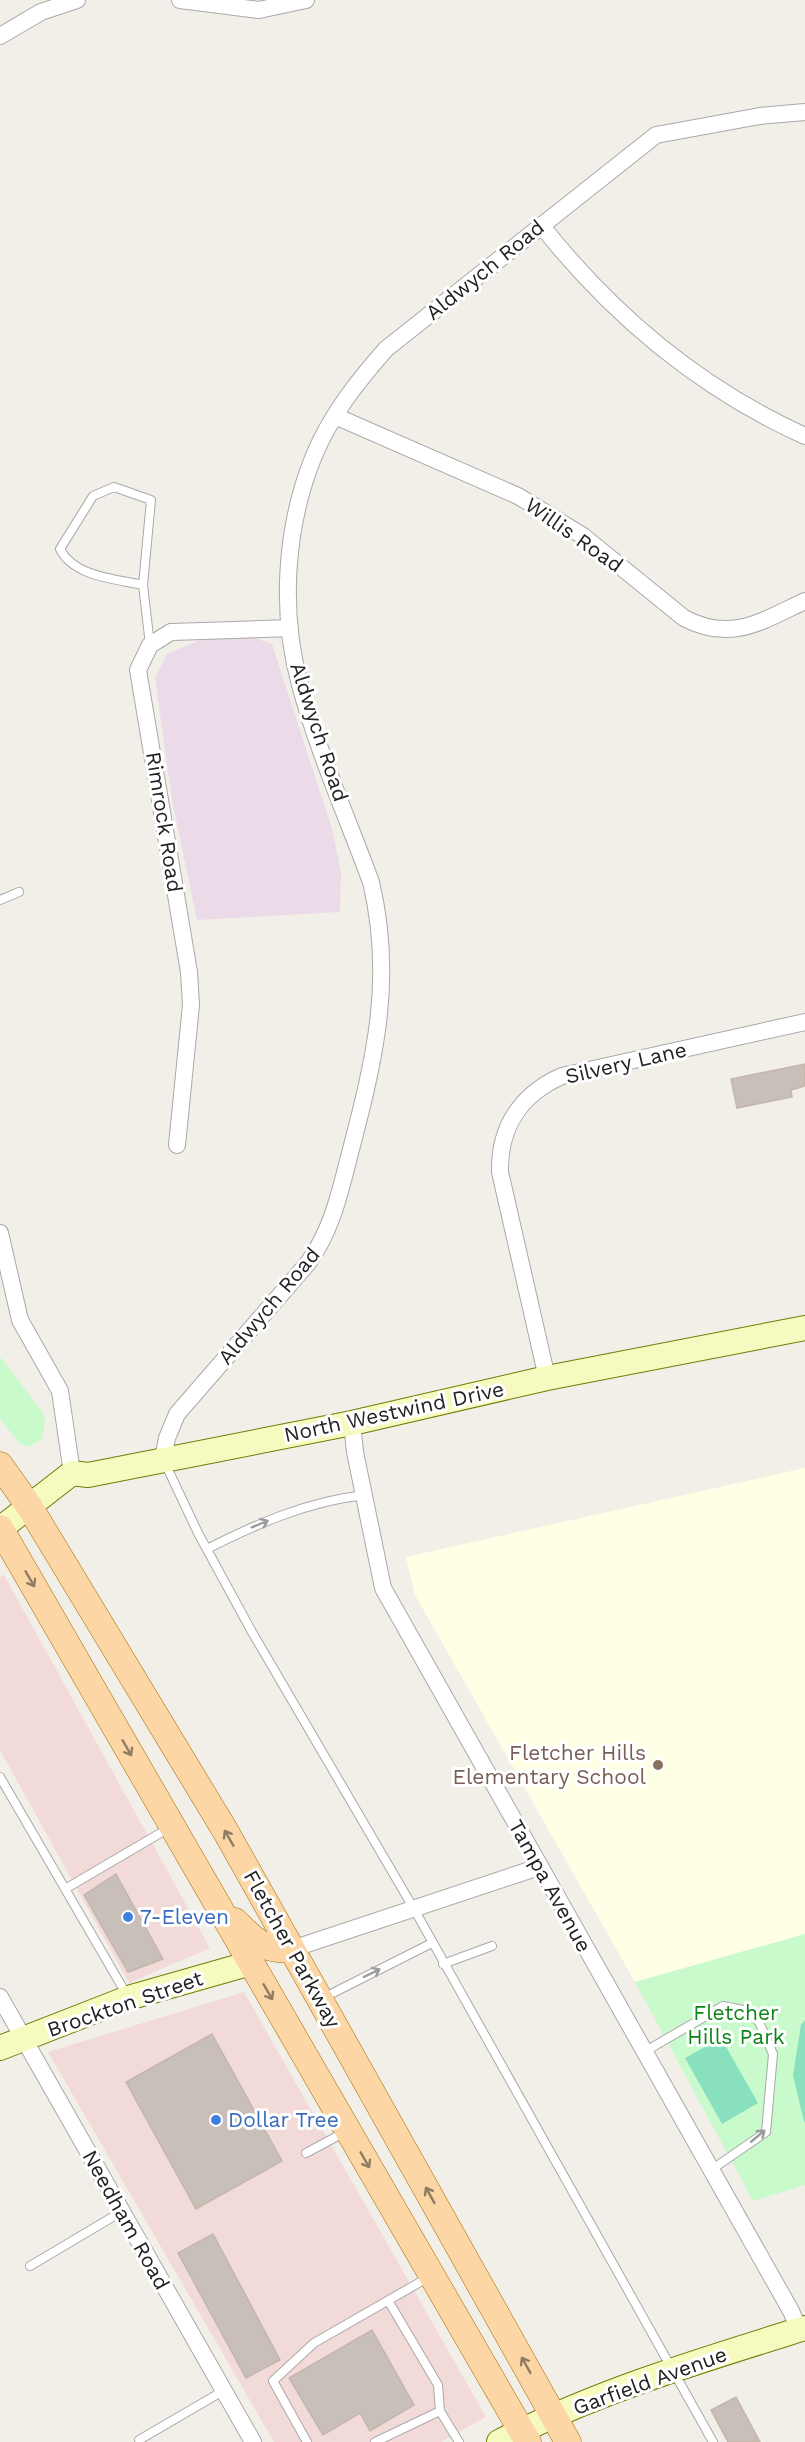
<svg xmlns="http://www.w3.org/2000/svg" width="805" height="2442" font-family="'Work Sans',sans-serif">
  <rect width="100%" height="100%" fill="#f2efe9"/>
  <path fill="#f2dad9" d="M4,1575L210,1948L129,1983L0,1750V1578Z
    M244,1992L486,2417L441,2442H274L48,2052Z"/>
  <path fill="#ebdbe8" d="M207,637H252L272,644L333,832L341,874L340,912L197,920L172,800L155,678L167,654Z"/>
  <path fill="#ffffe5" d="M805,1468V1934L635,1982L415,1595L406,1557Z"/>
  <path fill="#c8facc" d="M0,1357L43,1412L45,1422L42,1439L28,1447L19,1443L0,1419Z
    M805,1934V2185L753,2201L635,1982Z"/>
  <path fill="#88e0be" d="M805,2020V2122H804L793,2075L801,2025Z
    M721,2038L758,2103L722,2124L685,2058Z"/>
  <path fill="#c7bfb8" stroke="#c4b6ab" stroke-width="1.5" d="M805,1064V1086L791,1090L792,1097L737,1108L731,1079Z
    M116,1874L163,1959L128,1972L84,1895Z
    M212,2034L282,2161L196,2209L126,2082Z
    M213,2234L280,2360L246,2378L178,2253Z
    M372,2330L414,2405L370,2431L360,2413L323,2435L289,2378Z
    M736,2397L760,2442H728L711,2410Z"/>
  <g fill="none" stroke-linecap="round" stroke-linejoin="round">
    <defs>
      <path id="lane" d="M143,585C116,579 74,577 60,549L93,496L114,487L151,500L143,585L150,645
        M0,900L19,892
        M164,1461L198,1533L252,1632L414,1909L713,2442
        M207,1549C256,1524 309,1501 365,1495
        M0,1777L128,1997
        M65,1889L169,1828
        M443,1964L492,1946
        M323,1998L432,1943
        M644,2052L723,2006L748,2011L759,2022L773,2054L766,2132L711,2170
        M306,2153L345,2132
        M30,2266L121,2212
        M389,2302L438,2385L440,2411L459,2442
        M139,2440L223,2391
        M307,2442L273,2381L314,2343L429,2277
        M375,2442L440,2411"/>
      <path id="street" d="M180,0L259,10L306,0
        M0,36L41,12L77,0
        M541,225C613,316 699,388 805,436
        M335,416L518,496L583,536L684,618C731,643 762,621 805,601
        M177,1145L191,1005L189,972L138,670L150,645L171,632L290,628
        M0,1233L20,1320L60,1391L72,1473
        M547,1378L500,1172C499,1127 521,1094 562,1076L805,1022
        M352,1423L355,1452L383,1588L791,2311L799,2330
        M163,1459L167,1438L177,1414L308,1263C332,1230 340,1192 350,1153C375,1058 394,979 371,882C347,817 318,752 300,685C280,612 285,528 313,458C330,416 357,382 386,349L656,135L760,116L805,112
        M292,1949L539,1867
        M0,1997L253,2442"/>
      <path id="secondary" d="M0,1529L72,1473L88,1475L352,1423L547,1378L805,1328
        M0,2048L128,1998L251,1963
        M499,2442C595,2392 702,2360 805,2328"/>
      <path id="primary" d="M0,1465L29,1506L226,1832L568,2442
        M0,1528L528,2442
        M235,1921C254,1940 264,1952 292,1949"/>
    </defs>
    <use href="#lane" stroke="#a9a9a9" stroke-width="10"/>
    <use href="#street" stroke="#a9a9a9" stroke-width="18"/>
    <use href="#secondary" stroke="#707d05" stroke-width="26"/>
    <use href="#primary" stroke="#a06b00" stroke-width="27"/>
    <use href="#lane" stroke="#fff" stroke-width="8"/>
    <use href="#street" stroke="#fff" stroke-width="16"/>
    <use href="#secondary" stroke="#f7fabf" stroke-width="24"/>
    <use href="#primary" stroke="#fcd6a4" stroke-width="26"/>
  </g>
  <defs><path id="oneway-shaft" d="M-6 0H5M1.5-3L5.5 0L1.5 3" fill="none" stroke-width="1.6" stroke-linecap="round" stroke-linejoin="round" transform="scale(1.5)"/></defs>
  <g stroke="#9c9c9c">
    <use href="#oneway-shaft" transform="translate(260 1524) rotate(-22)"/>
    <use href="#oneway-shaft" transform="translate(372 1973) rotate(-26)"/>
    <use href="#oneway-shaft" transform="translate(758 2136) rotate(-40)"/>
  </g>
  <g stroke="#8f7c63">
    <use href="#oneway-shaft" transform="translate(30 1579) rotate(60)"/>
    <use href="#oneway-shaft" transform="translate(127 1748) rotate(60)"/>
    <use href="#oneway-shaft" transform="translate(229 1838) rotate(-120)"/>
    <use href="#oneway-shaft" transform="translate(268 1992) rotate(60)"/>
    <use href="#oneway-shaft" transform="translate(365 2160) rotate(60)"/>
    <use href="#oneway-shaft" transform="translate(430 2195) rotate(-119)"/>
    <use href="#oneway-shaft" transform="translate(526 2365) rotate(-119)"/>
  </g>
  <circle fill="#8d6e63" stroke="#fff" stroke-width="2" cx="658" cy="1765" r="6"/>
  <g fill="#3f7fe0" stroke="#fff" stroke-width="2">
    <circle cx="128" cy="1917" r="6"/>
    <circle cx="216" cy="2120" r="6"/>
  </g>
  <g text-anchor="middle" stroke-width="6" stroke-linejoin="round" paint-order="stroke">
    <g font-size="21" fill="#222" stroke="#fff">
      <text transform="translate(485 270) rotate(-39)" y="7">Aldwych Road</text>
      <text transform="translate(574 535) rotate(35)" y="7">Willis Road</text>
      <text transform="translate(319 732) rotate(72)" y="7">Aldwych Road</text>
      <text transform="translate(164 822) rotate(81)" y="7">Rimrock Road</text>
      <text transform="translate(626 1063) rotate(-13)" y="7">Silvery Lane</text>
      <text transform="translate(269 1306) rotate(-50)" y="7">Aldwych Road</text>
      <text transform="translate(394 1412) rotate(-12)" y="7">North Westwind Drive</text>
      <text transform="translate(550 1886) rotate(61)" y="7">Tampa Avenue</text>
      <text transform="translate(292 1949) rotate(61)" y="7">Fletcher Parkway</text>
      <text transform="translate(125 2004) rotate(-19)" y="7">Brockton Street</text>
      <text transform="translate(126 2220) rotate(61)" y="7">Needham Road</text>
      <text transform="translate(650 2381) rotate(-20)" y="7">Garfield Avenue</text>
    </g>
    <g font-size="21" fill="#785e54" stroke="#fff" text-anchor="end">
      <text x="646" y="1760">Fletcher Hills<tspan x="646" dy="24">Elementary School</tspan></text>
    </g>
    <g font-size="21" fill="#366cbe" stroke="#fff" text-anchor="start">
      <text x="140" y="1924">7-Eleven</text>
      <text x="228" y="2127">Dollar Tree</text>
    </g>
    <g font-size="21" fill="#0c8416" stroke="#fff">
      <text x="736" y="2020">Fletcher<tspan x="736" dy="24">Hills Park</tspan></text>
    </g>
  </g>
</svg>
